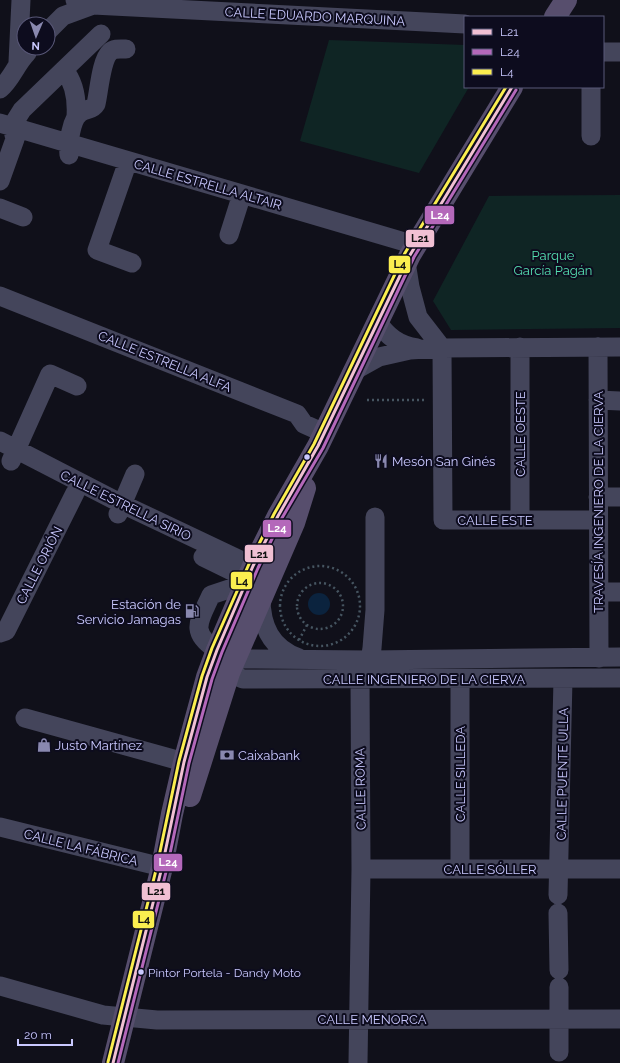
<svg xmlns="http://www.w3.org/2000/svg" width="620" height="1063" font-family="Raleway,sans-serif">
  <rect width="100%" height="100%" fill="#10101a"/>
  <path fill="#0f2524" d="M329,40L465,45V87H469L419,173L300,141Z
    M620,195V328L451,330L433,301L489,196Z"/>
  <path fill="#0b233e" d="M308 604a11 11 0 1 1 22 0a11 11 0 1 1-22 0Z"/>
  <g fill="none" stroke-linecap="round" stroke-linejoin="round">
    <path stroke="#465561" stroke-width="2.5" stroke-dasharray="2 3" stroke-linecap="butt" d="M367,400H424
      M280 606a40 40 0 1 1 80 0a40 40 0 1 1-80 0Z
      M297 606a23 23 0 1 1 46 0a23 23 0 1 1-46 0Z
      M299,640L307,625"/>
    <path stroke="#44455b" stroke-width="19" d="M93,5L465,24
      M48,31L63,16L93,5L75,0
      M603,52H620
      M18,62L21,0
      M64,70C75,83 77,101 76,117
      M0,89C12,79 16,64 27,53
      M0,123L415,245
      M591,136V87
      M69,155C68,144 71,119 80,113C86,108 92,111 96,104C99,92 101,60 110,52C114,48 121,49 126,49
      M128,161L97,250L132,263
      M0,181L15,139L12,126L22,110L101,34
      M0,208L23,217
      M229,235L242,194
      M406,262L410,287L418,317L442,348
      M0,296L297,414L304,424L324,433
      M377,321C387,336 398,345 417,348
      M598,347L599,658
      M442,348L443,520H598
      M352,372L379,357L410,350L442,348L620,347
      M598,400L620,401
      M0,441L122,504L253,566
      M11,461L50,374L77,386
      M598,497H620
      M118,514L135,474
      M520,520V347
      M203,557L248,579
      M599,592H620
      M261,598C261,626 271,648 299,658
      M0,633L6,631L75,493
      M217,650C188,632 200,620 211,595L232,588L243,591
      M233,663L242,659L370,660L620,657
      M229,673L243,679L620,678
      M460,679V869
      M25,718L184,762
      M0,827L162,867
      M361,869H620
      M558,895L563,679
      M558,913L559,970
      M0,986L103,1015L157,1020L620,1019
      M559,987V1052
      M358,1063L361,869L360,679L370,660L372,648L375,610V517"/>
    <path stroke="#574e6d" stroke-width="22" d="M555,17L566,0
      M190,796L229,673L294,523L305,488
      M113,1063L162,867L172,814L184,762L207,677L217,650L253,566L278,516L318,446L410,255L512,87"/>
    <defs>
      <path id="bus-1" d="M113,1063L162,867L184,762L207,677L217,650L253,566L278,516L318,446L410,255L512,87"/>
      <path id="bus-2" d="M118,1063L167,868L189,763L212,679L222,652L258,568L282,518L323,448L414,257L516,90"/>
      <path id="bus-3" d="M108,1062L157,866L179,761L202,676L212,648L249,564L274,514L314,444L405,253L506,87"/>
    </defs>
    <use href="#bus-1" stroke="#0d0c1e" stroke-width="6"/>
    <use href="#bus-2" stroke="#0d0c1e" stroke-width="6"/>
    <use href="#bus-3" stroke="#0d0c1e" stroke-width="6"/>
    <use href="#bus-1" stroke="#f1c0d3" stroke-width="3"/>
    <use href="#bus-2" stroke="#b468ba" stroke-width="3"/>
    <use href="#bus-3" stroke="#fbee4f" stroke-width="3"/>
  </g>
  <defs>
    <symbol id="restaurant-bare" viewBox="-9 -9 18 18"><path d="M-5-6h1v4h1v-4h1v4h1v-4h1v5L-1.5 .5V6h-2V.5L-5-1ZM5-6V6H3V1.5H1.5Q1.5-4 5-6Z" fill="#8988af" stroke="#0d0c1e" stroke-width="2.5" paint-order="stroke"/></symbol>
    <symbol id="fuel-bare" viewBox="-9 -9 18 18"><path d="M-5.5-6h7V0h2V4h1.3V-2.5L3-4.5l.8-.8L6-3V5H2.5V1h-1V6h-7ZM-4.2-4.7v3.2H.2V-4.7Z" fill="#8988af" stroke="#0d0c1e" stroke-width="2.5" paint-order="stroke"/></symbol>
    <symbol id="shop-bare" viewBox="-9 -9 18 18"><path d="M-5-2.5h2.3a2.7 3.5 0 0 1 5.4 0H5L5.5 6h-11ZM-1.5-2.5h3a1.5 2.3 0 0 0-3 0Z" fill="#8988af" stroke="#0d0c1e" stroke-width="2.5" paint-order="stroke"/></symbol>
    <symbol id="bank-bare" viewBox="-9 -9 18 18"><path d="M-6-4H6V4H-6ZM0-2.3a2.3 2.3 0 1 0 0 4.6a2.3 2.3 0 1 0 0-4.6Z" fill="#8988af" stroke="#0d0c1e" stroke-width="2.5" paint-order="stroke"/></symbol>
  </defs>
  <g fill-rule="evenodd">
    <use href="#restaurant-bare" x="371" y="451" width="20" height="20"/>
    <use href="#fuel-bare" x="182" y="601" width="20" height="20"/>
    <use href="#shop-bare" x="34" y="735" width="20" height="20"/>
    <use href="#bank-bare" x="217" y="745" width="20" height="20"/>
  </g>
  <g fill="#cac9ff" stroke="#0d0c1e" stroke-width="1.5">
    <circle cx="307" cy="457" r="3.5"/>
    <circle cx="141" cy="972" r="3.5"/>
  </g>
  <g text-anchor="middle" stroke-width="4" stroke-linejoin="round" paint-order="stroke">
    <g font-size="12" fill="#cac9ff" stroke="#0d0c1e" text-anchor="start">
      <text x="148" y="977">Pintor Portela - Dandy Moto</text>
    </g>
    <g font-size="13" fill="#cac9ff" stroke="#0d0c1e">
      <text transform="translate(315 16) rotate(3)" y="5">CALLE EDUARDO MARQUINA</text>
      <text transform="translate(208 184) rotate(16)" y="5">CALLE ESTRELLA ALTAIR</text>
      <text transform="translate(165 361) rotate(22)" y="5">CALLE ESTRELLA ALFA</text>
      <text transform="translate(520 434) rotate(-90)" y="5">CALLE OESTE</text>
      <text transform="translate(598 502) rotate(-90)" y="5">TRAVESÍA INGENIERO DE LA CIERVA</text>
      <text transform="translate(126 505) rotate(26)" y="5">CALLE ESTRELLA SIRIO</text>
      <text x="495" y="525">CALLE ESTE</text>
      <text transform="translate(39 565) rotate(-63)" y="5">CALLE ORIÓN</text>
      <text x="424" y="684">CALLE INGENIERO DE LA CIERVA</text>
      <text transform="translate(460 774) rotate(-90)" y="5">CALLE SILLEDA</text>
      <text transform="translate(562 774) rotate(-89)" y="5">CALLE PUENTE ULLA</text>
      <text transform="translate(360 789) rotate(-91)" y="5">CALLE ROMA</text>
      <text transform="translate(81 847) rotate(14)" y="5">CALLE LA FÁBRICA</text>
      <text x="490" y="874">CALLE SÓLLER</text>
      <text x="372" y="1024">CALLE MENORCA</text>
    </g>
    <g font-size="13" fill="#55dfb1" stroke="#0d0c1e">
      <text x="553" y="260">Parque<tspan x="553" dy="15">García Pagán</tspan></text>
    </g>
    <g font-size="13" fill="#cac9ff" stroke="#0d0c1e" text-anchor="start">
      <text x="392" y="466">Mesón San Ginés</text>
      <text x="181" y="609" text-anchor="end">Estación de<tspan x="181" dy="15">Servicio Jamagas</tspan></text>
      <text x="55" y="750">Justo Martínez</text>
      <text x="238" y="760">Caixabank</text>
    </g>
  </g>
  <g stroke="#0d0c1e" stroke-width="1.5">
    <rect x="424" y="205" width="31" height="20" rx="4" fill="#b468ba"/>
    <rect x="405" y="229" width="30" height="19" rx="4" fill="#f1c0d3"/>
    <rect x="388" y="255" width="23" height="19" rx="4" fill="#fbee4f"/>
    <rect x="262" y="519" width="30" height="19" rx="4" fill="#b468ba"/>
    <rect x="244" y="544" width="30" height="19" rx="4" fill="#f1c0d3"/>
    <rect x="230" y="571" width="23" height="19" rx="4" fill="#fbee4f"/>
    <rect x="153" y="853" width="30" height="19" rx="4" fill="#b468ba"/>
    <rect x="141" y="882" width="30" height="19" rx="4" fill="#f1c0d3"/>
    <rect x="132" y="910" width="23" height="19" rx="4" fill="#fbee4f"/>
  </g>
  <g font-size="11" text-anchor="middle" font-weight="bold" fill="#fff">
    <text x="440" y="219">L24</text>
    <text x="277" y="532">L24</text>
    <text x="168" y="866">L24</text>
  </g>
  <g font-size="11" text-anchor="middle" font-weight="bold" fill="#111">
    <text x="420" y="242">L21</text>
    <text x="400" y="268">L4</text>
    <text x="259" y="558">L21</text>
    <text x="242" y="585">L4</text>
    <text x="156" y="895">L21</text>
    <text x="144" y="923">L4</text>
  </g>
  <rect x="464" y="16" width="140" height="72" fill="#0d0c1e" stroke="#595878"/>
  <rect x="472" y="29" width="20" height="6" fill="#f1c0d3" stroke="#595878"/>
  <text x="500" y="36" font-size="12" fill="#cac9ff">L21</text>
  <rect x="472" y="49" width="20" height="6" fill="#b468ba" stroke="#595878"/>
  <text x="500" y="56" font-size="12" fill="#cac9ff">L24</text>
  <rect x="472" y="69" width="20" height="6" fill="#fbee4f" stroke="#595878"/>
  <text x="500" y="76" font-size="12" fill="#cac9ff">L4</text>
  <g transform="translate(36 36) rotate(182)"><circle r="19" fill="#0d0c1e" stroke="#595878"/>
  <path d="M0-3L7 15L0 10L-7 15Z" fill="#8988af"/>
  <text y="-6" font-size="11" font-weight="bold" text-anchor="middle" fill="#cac9ff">N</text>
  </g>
  <path d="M18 1039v6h54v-6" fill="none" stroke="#cac9ff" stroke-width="2"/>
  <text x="24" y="1039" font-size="12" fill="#cac9ff" stroke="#0d0c1e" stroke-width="3" paint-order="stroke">20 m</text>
</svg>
